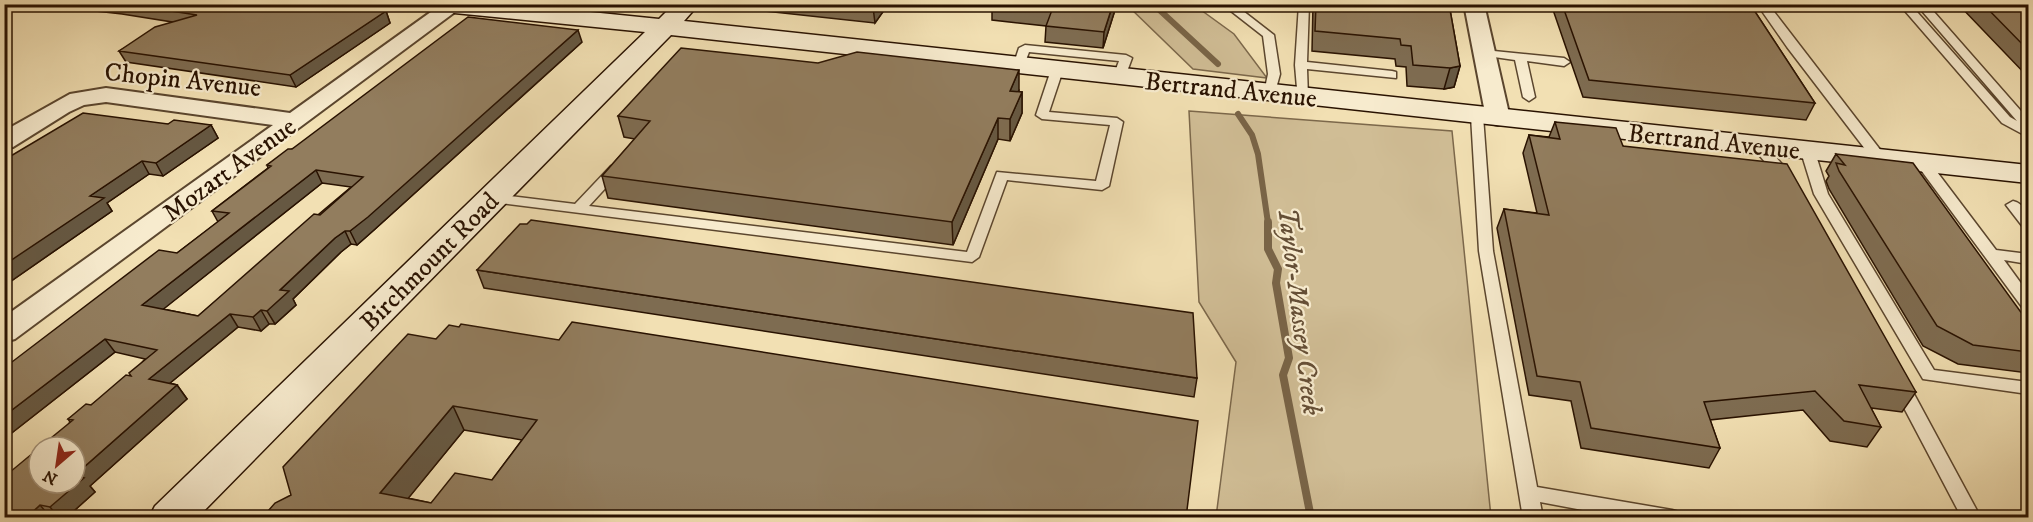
<svg xmlns="http://www.w3.org/2000/svg" width="2033" height="522" font-family="'IM FELL DW Pica',serif">
  <rect width="100%" height="100%" fill="#f2e0b3"/>
  <filter id="stains"><feTurbulence type="fractalNoise" baseFrequency=".00333" numOctaves="4"/><feColorMatrix values="0 0 0 0 .2 0 0 0 0 .09 0 0 0 0 .02 0 0 0 .5 -.17"/></filter>
  <radialGradient id="worn" r=".72"><stop offset=".6" stop-color="#630" stop-opacity="0"/><stop offset="1" stop-color="#630" stop-opacity=".3"/></radialGradient>
  <path fill="#d0bd95" stroke="#7c684b" stroke-width="1.5" d="M1127,5H1194L1234,34L1267,78L1193,69Z
    M1189,111L1452,131L1491,517H1216L1236,362L1199,302Z"/>
  <g fill="none" stroke-linecap="round" stroke-linejoin="round">
    <path stroke="#796447" stroke-width="6" d="M1153,4L1218,64
      M1238,114L1252,135L1258,154L1268,223"/>
    <path stroke="#796447" stroke-width="8" d="M1268,222V249L1278,269L1276,283L1289,358L1283,375L1311,518"/>
    <defs>
      <path id="lane" d="M1222,4H1234L1274,35L1280,74L1274,96H1266L1264,93L1268,74L1263,36Z
        M1299,4H1309L1307,62L1392,71L1396,72V78L1307,69L1308,97L1306,100H1298L1295,65Z
        M1521,4H1549L1551,7L1546,10Z
        M1757,4H1768L1885,156L1887,159L1885,162H1875L1787,47Z
        M1899,4H1910L2010,117L2017,121L1916,4H1927L2028,119V137L2002,123Z
        M1025,45L1126,55L1132,58L1125,77L1119,81L1113,77L1119,61L1029,52L1023,68H1015L1013,66L1019,48Z
        M1484,50L1564,58L1570,62L1564,66L1527,61L1535,97L1529,101L1523,97L1515,60L1480,55V51Z
        M1057,66L1063,70L1049,112L1117,118L1123,122L1109,186L1102,190L1007,180L979,257L972,262L493,202L486,198L493,194L575,204L611,166L616,165L623,169L589,206L967,252L997,172L1096,181L1110,125L1042,119L1036,115L1051,70Z
        M1477,112L1483,116L1493,251L1537,487L1672,510L1679,512L1681,518H1625L1540,502L1543,518H1523L1479,251L1471,116Z
        M1759,142L1764,143L1791,175L1793,178L1791,181H1781L1754,149L1752,146Z
        M1808,148L1815,152L1828,194L1934,370L2028,382V394L1923,379L1814,194L1801,152Z
        M1923,159L1928,160L1996,250L2028,254V264L2004,260L2028,293V308L2022,307L1918,166L1916,163Z
        M2013,201C2026,204 2028,217 2028,228L2023,227L2006,205Z
        M1901,379L1907,381L1981,518H1962L1892,385L1895,381Z"/>
      <path id="street" d="M442,4L463,6L15,339L4,342V317L273,125L106,102L84,105L69,112L13,147L4,149V131L70,94L106,88L290,113Z
        M1464,4H1484L1510,118L1506,123L1498,125L1490,123L1486,118Z"/>
      <path id="secondary" d="M423,4H512L659,19L674,4H699L684,21L2028,165V183L671,35L197,518H149L155,506L645,32L434,11L426,9Z"/>
    </defs>
    <use href="#lane" stroke="#5b462e" stroke-width="3"/>
    <use href="#street" stroke="#5b462e" stroke-width="4"/>
    <use href="#secondary" stroke="#291201" stroke-width="3"/>
    <use href="#lane" fill="#f7ebce" fill-rule="evenodd"/>
    <use href="#street" fill="#f7ebce" fill-rule="evenodd"/>
    <use href="#secondary" fill="#f7ebce" fill-rule="evenodd"/>
  </g>
  <path fill="#7e6c51" stroke="#291201" stroke-width="1.5" fill-rule="evenodd" d="M33,4H324L386,11L390,23L296,87L126,62L119,51L172,22L122,14Z
    M744,4H887V6L875,23L745,9Z
    M992,4L1115,10L1103,48L1045,42L1046,26L992,20Z
    M1313,4H1449L1460,66L1454,87L1444,89L1407,86L1406,67L1396,66L1395,59L1312,51Z
    M1551,4H1750L1815,103L1806,120L1583,97Z
    M1958,4H2028V77Z
    M582,42L374,230L357,245L351,244L341,252L293,299L296,305L275,324H269L261,331L238,327L170,383L177,385L187,399L90,486L95,492L66,518H4L70,422L68,419L91,405L130,376L145,359L115,352L4,439L177,253L218,222L212,211L268,168L267,165L292,149ZM322,183L351,187L198,316L163,309Z
    M1019,90V92H1022V113L1010,141L998,139L953,245L608,198L602,176L635,139L624,137L618,116Z
    M1555,122L1623,146L1916,392L1902,412L1871,408L1881,427L1867,447L1830,441L1803,410L1710,420L1720,448L1709,468L1581,448L1571,401L1529,395L1497,228L1504,209L1537,213L1523,153L1529,135L1549,137Z
    M168,124L211,125L218,138L163,176L149,174L107,203L112,211L4,286Z
    M1836,154L2028,322V373L1958,364L1923,346L1829,189L1826,181L1829,176L1826,171Z
    M477,270L1197,378L1194,397L484,288Z
    M436,339L1186,518H262L291,495ZM464,430L522,440L492,480L431,503L408,498Z"/>
  <path fill="#665842" stroke="#291201" stroke-width="1.5" d="M875,4H887V6L875,23L873,7Z
    M1113,4H1116L1115,10L1103,48L1104,32Z
    M386,11L390,23L296,87L290,75Z
    M578,30L582,42L374,230L357,245L350,231Z
    M1460,66L1454,87L1444,89L1450,68Z
    M1019,70V90L1010,112V91Z
    M1022,92V113L1010,141V119Z
    M998,118V139L953,245L952,222Z
    M211,125L218,138L163,176L156,163Z
    M142,161L149,174L107,203L112,211L4,286V265L90,196Z
    M316,170L322,183L151,319L142,305Z
    M345,231L351,244L341,252L293,299L296,305L275,324L267,311L280,290L335,238Z
    M261,310L269,324L261,331L253,317Z
    M230,314L238,327L158,393L149,379Z
    M105,339L115,352L4,439V416Z
    M177,385L187,399L90,486L95,492L66,518H59L50,507L75,475Z
    M453,406L464,430L393,517L380,493Z
    M40,505L51,518H26Z"/>
  <path fill="#927d5e" stroke="#291201" stroke-width="1.5" fill-rule="evenodd" d="M125,4H324L386,11L290,75L119,51L155,27L197,15Z
    M852,4H875L873,7Z
    M993,4H1113L1104,32L1046,26L1052,10Z
    M1316,4H1449L1460,66L1450,68L1413,65L1411,46L1401,45L1400,39L1315,31Z
    M1562,4H1750L1815,103L1589,80Z
    M1983,4H2028V50Z
    M468,17L578,30L368,217L350,231H345L335,238L280,290L289,291L267,311L261,310L253,317L230,314L149,379L177,385L75,475V447H40L73,420L68,419L86,404L91,405L126,375L131,376L129,373L157,350L105,339L4,416V368L159,250L177,253L229,213L212,211L271,166L267,165L288,149H292ZM316,170L363,177L320,215L314,214L198,316L142,305Z
    M681,48L818,63L857,52L1019,70L1010,91L1022,92L1010,119L998,118L952,222L602,176L650,121L618,116Z
    M83,113L168,124L174,120L211,125L156,163L142,161L90,196L104,198L4,265V160Z
    M1555,122L1616,128L1623,146L1787,164L1916,392L1859,385L1881,427L1844,421L1815,391L1704,402L1720,448L1591,428L1580,382L1537,376L1504,209L1549,215L1529,135L1560,139Z
    M1836,154L1913,163L2028,322V352L1973,345L1937,326L1839,171L1836,163L1845,165Z
    M531,220L1193,313L1197,378L477,270L520,224H527Z
    M572,322L1198,421L1186,518H262L275,503L291,495L283,467L408,334L436,339L449,325L459,327L461,324L559,340ZM453,406L537,420L492,480L455,473L431,503L380,493Z
    M39,448V483H75V476L84,478L50,507L40,505L26,518H4V477Z"/>
  <g text-anchor="middle" stroke-width="4.5" stroke-linejoin="round" paint-order="stroke">
    <g font-size="26" fill="#291201" stroke="#f7ebce">
      <text transform="translate(183 79) rotate(6)" y="9">Chopin Avenue</text>
      <text transform="translate(1231 89) rotate(6)" y="9">Bertrand Avenue</text>
      <text transform="translate(1714 141) rotate(6)" y="9">Bertrand Avenue</text>
      <text transform="translate(229 169) rotate(-36)" y="9">Mozart Avenue</text>
      <text transform="translate(429 261) rotate(-45)" y="9">Birchmount Road</text>
    </g>
    <g font-size="27" font-style="italic" fill="#654f36" stroke="#f7ebce">
      <text transform="translate(1300 311) rotate(83)" y="9">Taylor-Massey Creek</text>
    </g>
  </g>
  <rect width="2033" height="522" fill="none" stroke="#f2e0b3" stroke-width="24"/>
  <rect x="6" y="6" width="2021" height="510" fill="none" stroke="#291201" stroke-width="3"/>
  <rect x="12" y="12" width="2009" height="498" fill="none" stroke="#291201" stroke-width="1.5"/>
  <g transform="translate(57 465) rotate(209)"><circle r="28" fill="#f7ebce" stroke="#a5947c" stroke-width="1.5"/>
  <path d="M0-4.5L10 22L0 15L-10 22Z" fill="#8f2418"/>
  <text y="-9" font-size="16" font-weight="bold" text-anchor="middle" fill="#291201">N</text>
  </g>
  <rect width="100%" height="100%" filter="url(#stains)"/>
  <rect width="100%" height="100%" fill="url(#worn)"/>
</svg>
